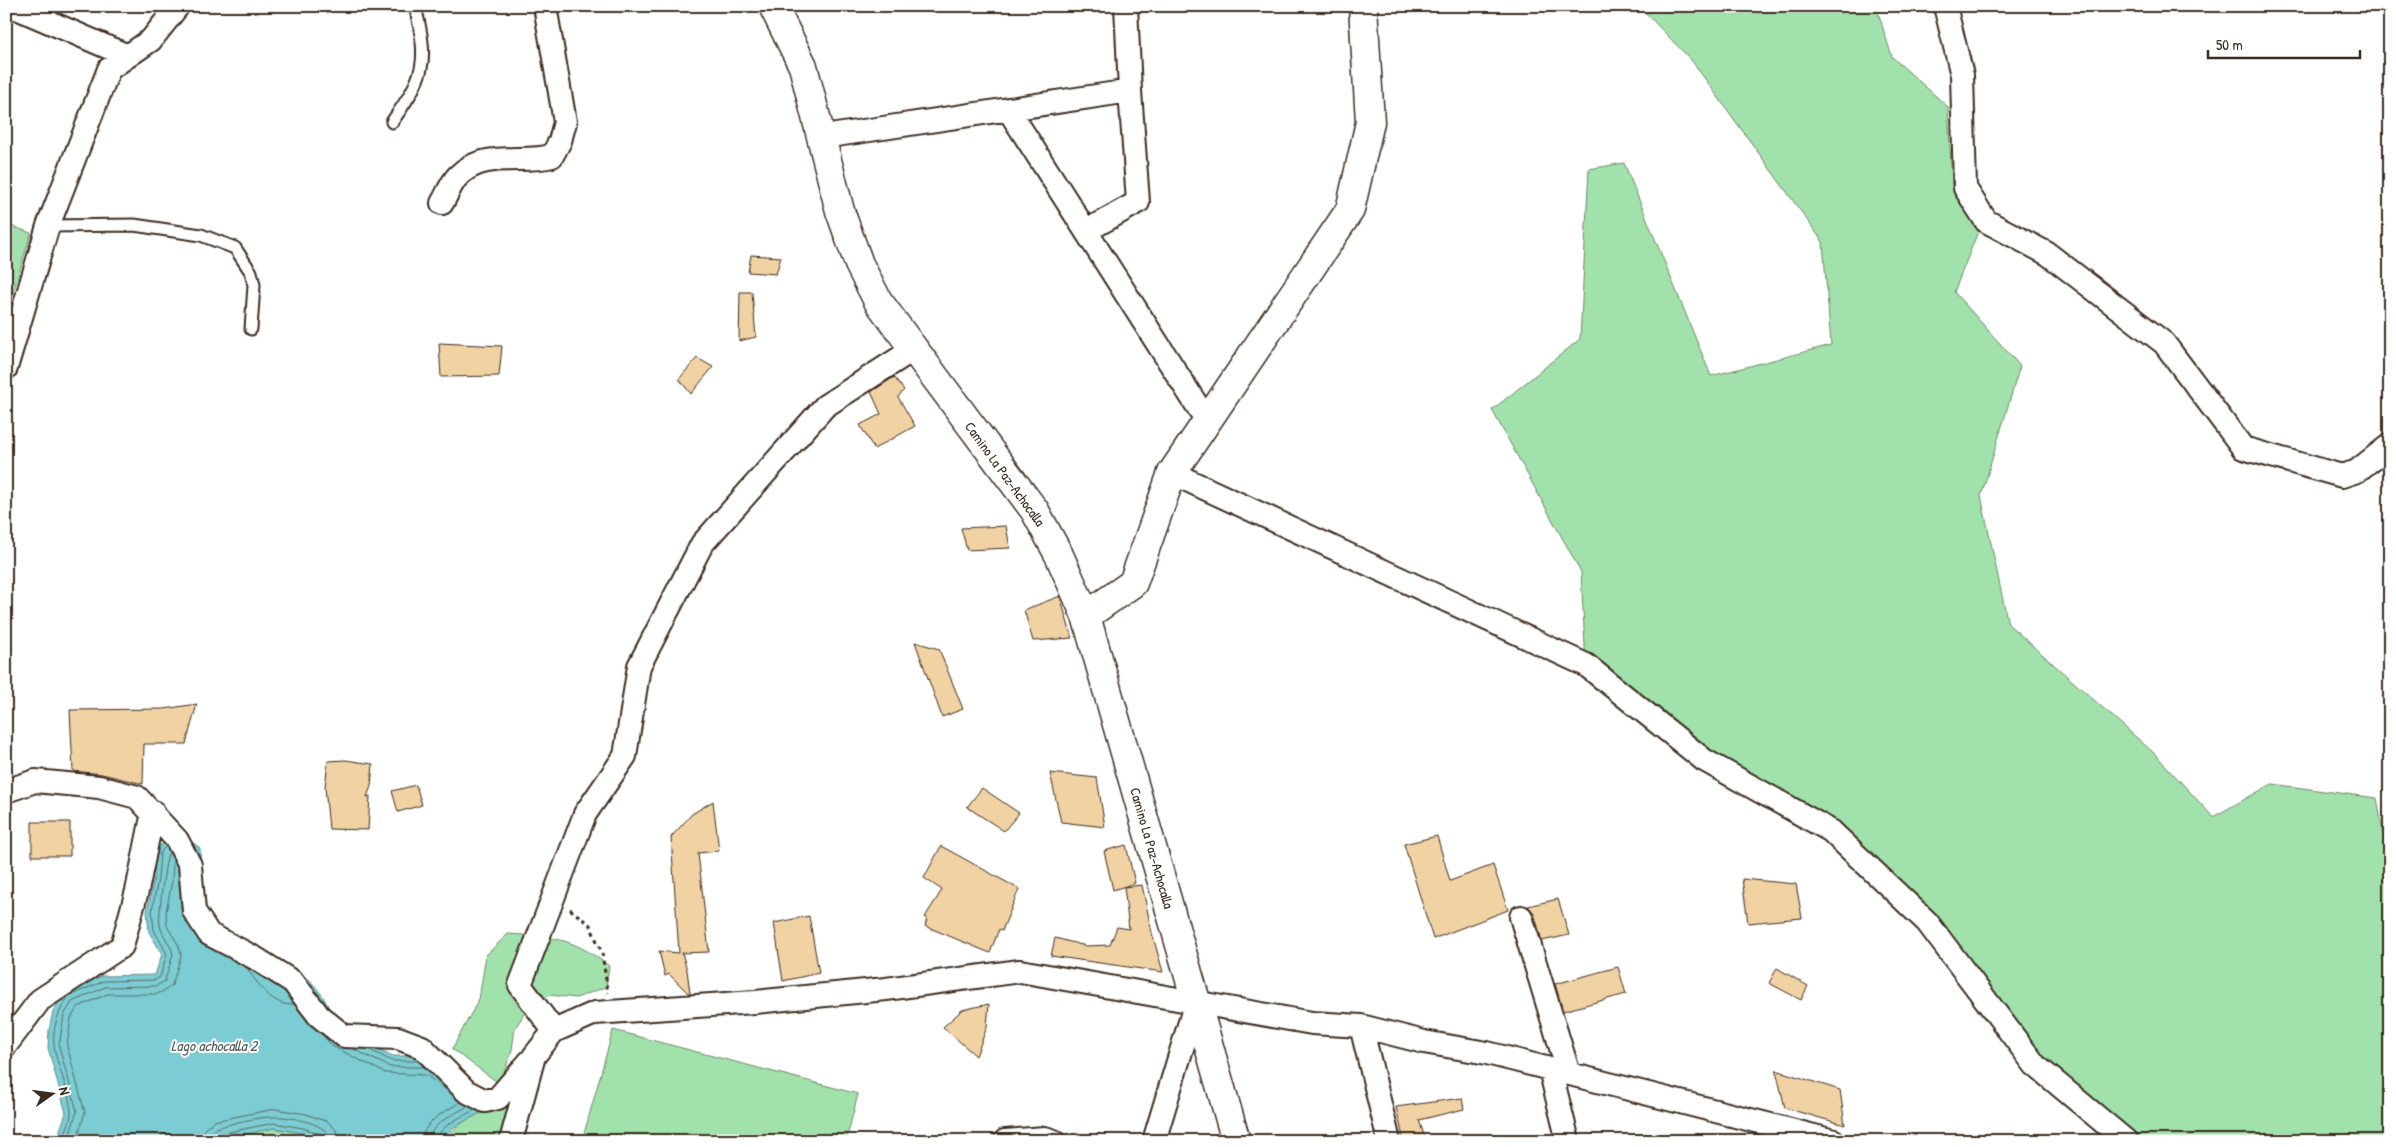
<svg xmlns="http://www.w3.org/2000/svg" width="2396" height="1147" font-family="'Patrick Hand',sans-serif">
  <rect width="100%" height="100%" fill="#fff"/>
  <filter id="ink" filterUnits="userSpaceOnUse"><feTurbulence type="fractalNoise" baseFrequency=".02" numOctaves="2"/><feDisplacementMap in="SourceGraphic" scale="10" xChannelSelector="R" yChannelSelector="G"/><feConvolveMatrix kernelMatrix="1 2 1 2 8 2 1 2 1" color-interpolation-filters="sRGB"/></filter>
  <g filter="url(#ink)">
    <path fill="#a1e2ac" stroke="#6e8665" d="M1639,6H1876L1892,57L1948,107L1952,188L1979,229L1954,292L2020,366L1981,496L2008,624L2155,754L2213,817L2272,784L2377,798L2390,872V1141H2126L2035,1065L1927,922L1831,831L1704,760L1586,665L1581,572L1492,410L1580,339L1589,169L1624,163L1711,376L1831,345L1823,242L1692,61Z
      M6,224L31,233L7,313L6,312Z
      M508,934C553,937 572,937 609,966L606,987L576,998L550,995L528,1008L515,1028L512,1050L500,1084L452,1049L479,999L486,955Z
      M613,1030L858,1094L846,1141H582Z
      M502,1106L519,1111L511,1141H444C459,1120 478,1113 502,1106Z
      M274,1128L302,1133L324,1141H218L224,1138Z"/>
    <path fill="#7bccd3" stroke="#618b8b" d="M183,835L200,848L203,907L206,921L286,986L309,979L322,995L341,1030L393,1056H432L484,1111L454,1127L439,1141H326L302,1133L274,1128L215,1141H56L66,1113L48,1048L49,1030L53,1011L64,993L102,976L155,975L162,954L149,932L147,911L154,878L155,851L168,837Z"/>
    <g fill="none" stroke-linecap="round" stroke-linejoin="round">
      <path stroke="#556b66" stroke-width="1" d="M246,967C257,982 273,1009 294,1004
        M69,996L104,981L155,980L160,977L167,954L154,930L152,911L158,879L160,853L166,846
        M323,1035L332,1046L385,1073L426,1075L449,1092
        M353,1049L390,1067H425
        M368,1049L392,1061H419
        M62,1141C65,1132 72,1120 71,1111C65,1064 37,1045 68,997
        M68,1141L77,1111L59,1046L64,1015L72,1002L105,987L156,986L165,981L173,954C171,944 162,936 160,925C158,917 165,857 169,852
        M76,1141L85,1113L67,1046L71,1018L78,1007L107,994H157L166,990L172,985L181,956L179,946L167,926L166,912L172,881L173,860
        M201,1141L205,1128L214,1121L275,1109L306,1114L328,1122L336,1130L338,1141
        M209,1141L210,1133L216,1128C234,1123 256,1117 274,1117C289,1116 330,1123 331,1141
        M215,1141L219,1134L274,1123L303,1128L321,1134L325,1141
        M422,1141C423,1120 446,1112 460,1102
        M429,1141C430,1123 455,1114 468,1106
        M436,1141C438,1126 463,1116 475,1110"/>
    </g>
    <path fill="#f0d2a3" stroke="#3b2a1e" d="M751,255L781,257L776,274L748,272Z
      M740,292H752L756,337L739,341Z
      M439,343L502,346L499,376L441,377Z
      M697,358L713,367L691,394L679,379Z
      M894,377L904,390L898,397L915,426L874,449L860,425L881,414L871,392Z
      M1006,526L1010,548L967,550L961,528Z
      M1060,596L1072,638L1033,641L1024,610Z
      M915,642L939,649L963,709L942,717Z
      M197,704L186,744H144L143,784L102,774L73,771L70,710L164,709Z
      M345,760L373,764L371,786L367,797L370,796L368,830L329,829L325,787L328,761Z
      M1050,773L1097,778L1105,827L1061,822Z
      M416,785L422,805L398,812L392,791Z
      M982,788L1019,813L1004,831L967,807Z
      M713,801L719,851L698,853L709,952L682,953L687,970L690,993H688L669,974L665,976L659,951L679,953L671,837L692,814Z
      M32,822H70V856H32Z
      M1437,836L1450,881L1493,865L1508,910L1433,939L1404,844Z
      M1126,845L1135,883L1113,890L1104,851Z
      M941,846L1019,889L1002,931L999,929L990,953L925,926L927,918L925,917L942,890L924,878Z
      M1742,879L1796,884L1802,918L1748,923Z
      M1142,885L1152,933L1163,972L1051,956L1055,938L1086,946L1110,945L1117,927L1129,929L1124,887Z
      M1558,899L1569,935L1542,941L1534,913L1528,906Z
      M809,916L819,973L783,981L774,923Z
      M1618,967L1626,994L1563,1011L1555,984Z
      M1777,968L1808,986L1801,1000L1769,983Z
      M989,1004L987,1027L976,1056L943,1027L962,1010Z
      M1776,1070L1840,1090L1845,1125L1785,1108Z
      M1462,1098L1464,1109L1419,1120L1426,1141H1404L1396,1107Z"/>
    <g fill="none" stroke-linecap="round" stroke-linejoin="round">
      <defs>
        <path id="service" d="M392,122C425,74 429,64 415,6
          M48,226L134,225L201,235L235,248L251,272L254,285L251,329"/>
        <path id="minor" d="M12,6L128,56
          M1945,6L1962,75L1965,188L1986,221L2048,254L2164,343L2243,448L2342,476L2357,471L2390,445
          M1008,109L1207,421
          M823,137L1130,91L1126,6
          M442,203C447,195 451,183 458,176C483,150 522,164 552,156L560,141L565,122L545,6
          M1086,231L1138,202L1130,91
          M6,368L48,226L109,69L151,40L178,6
          M1172,473L1586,665L1704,760L1831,831L1927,922L2035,1065L2126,1141
          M6,791L35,781L99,787L137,797L177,840L190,865L194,911L209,934L255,958L293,982L319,1016L344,1036L398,1038L422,1047L466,1091L485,1101L498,1098L530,1061
          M1521,917L1569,1074
          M1361,1026L1389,1141
          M554,1031L520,985L585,814L625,756L639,666L702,544L825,406L914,349
          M6,1045L40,1000L122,946L137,891L153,812
          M1550,1069L1568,1141
          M511,1141L534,1056L554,1031L595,1013L755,1002L886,989L1020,971L1312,1023L1361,1026L1424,1042L1487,1053L1834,1141
          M1005,1141L1045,1138L1054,1141
          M1154,1141L1196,1002"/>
        <path id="secondary" d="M1086,616L1133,583L1172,473L1350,210L1370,122L1363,6"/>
        <path id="primary" d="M773,6L803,66L840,211L859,264L878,301L1035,511L1059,555L1086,616L1236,1141"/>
      </defs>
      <use href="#service" stroke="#3b2a1e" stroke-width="15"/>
      <use href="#minor" stroke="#3b2a1e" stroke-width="26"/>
      <use href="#secondary" stroke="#3b2a1e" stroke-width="31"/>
      <use href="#primary" stroke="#3b2a1e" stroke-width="31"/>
      <path stroke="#3b2a1e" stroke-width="3" stroke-dasharray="4 4" stroke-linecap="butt" d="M570,909L590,925L602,953L608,993"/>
      <use href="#service" stroke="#fff" stroke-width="11"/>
      <use href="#minor" stroke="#fff" stroke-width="22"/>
      <use href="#secondary" stroke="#fff" stroke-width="28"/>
      <use href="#primary" stroke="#fff" stroke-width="28"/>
    </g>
  </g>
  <g text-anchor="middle" stroke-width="4" stroke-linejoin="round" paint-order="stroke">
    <g font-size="14" fill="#3b2a1e" stroke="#fff">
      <text transform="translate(1005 474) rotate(54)" y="5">Camino La Paz-Achocalla</text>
      <text transform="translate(1152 848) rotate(74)" y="5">Camino La Paz-Achocalla</text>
    </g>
    <g font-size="15" font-style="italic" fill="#4e5b54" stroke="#fff">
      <text x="214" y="1051">Lago achocalla 2</text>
    </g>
  </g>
  <rect width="2396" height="1147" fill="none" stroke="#fff" stroke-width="25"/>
  <rect x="12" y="12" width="2371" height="1122" fill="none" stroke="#3b2a1e" stroke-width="2" filter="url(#ink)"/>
  <g transform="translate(52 1094) rotate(76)" stroke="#ffffff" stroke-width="4" paint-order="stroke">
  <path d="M0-4L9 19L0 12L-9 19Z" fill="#3b2a1e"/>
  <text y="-8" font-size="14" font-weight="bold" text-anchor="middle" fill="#3b2a1e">N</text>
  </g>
  <path d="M2208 50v8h152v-8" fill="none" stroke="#3b2a1e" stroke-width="2.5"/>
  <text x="2216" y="50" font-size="15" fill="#3b2a1e" stroke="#ffffff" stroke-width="4" paint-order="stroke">50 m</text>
</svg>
